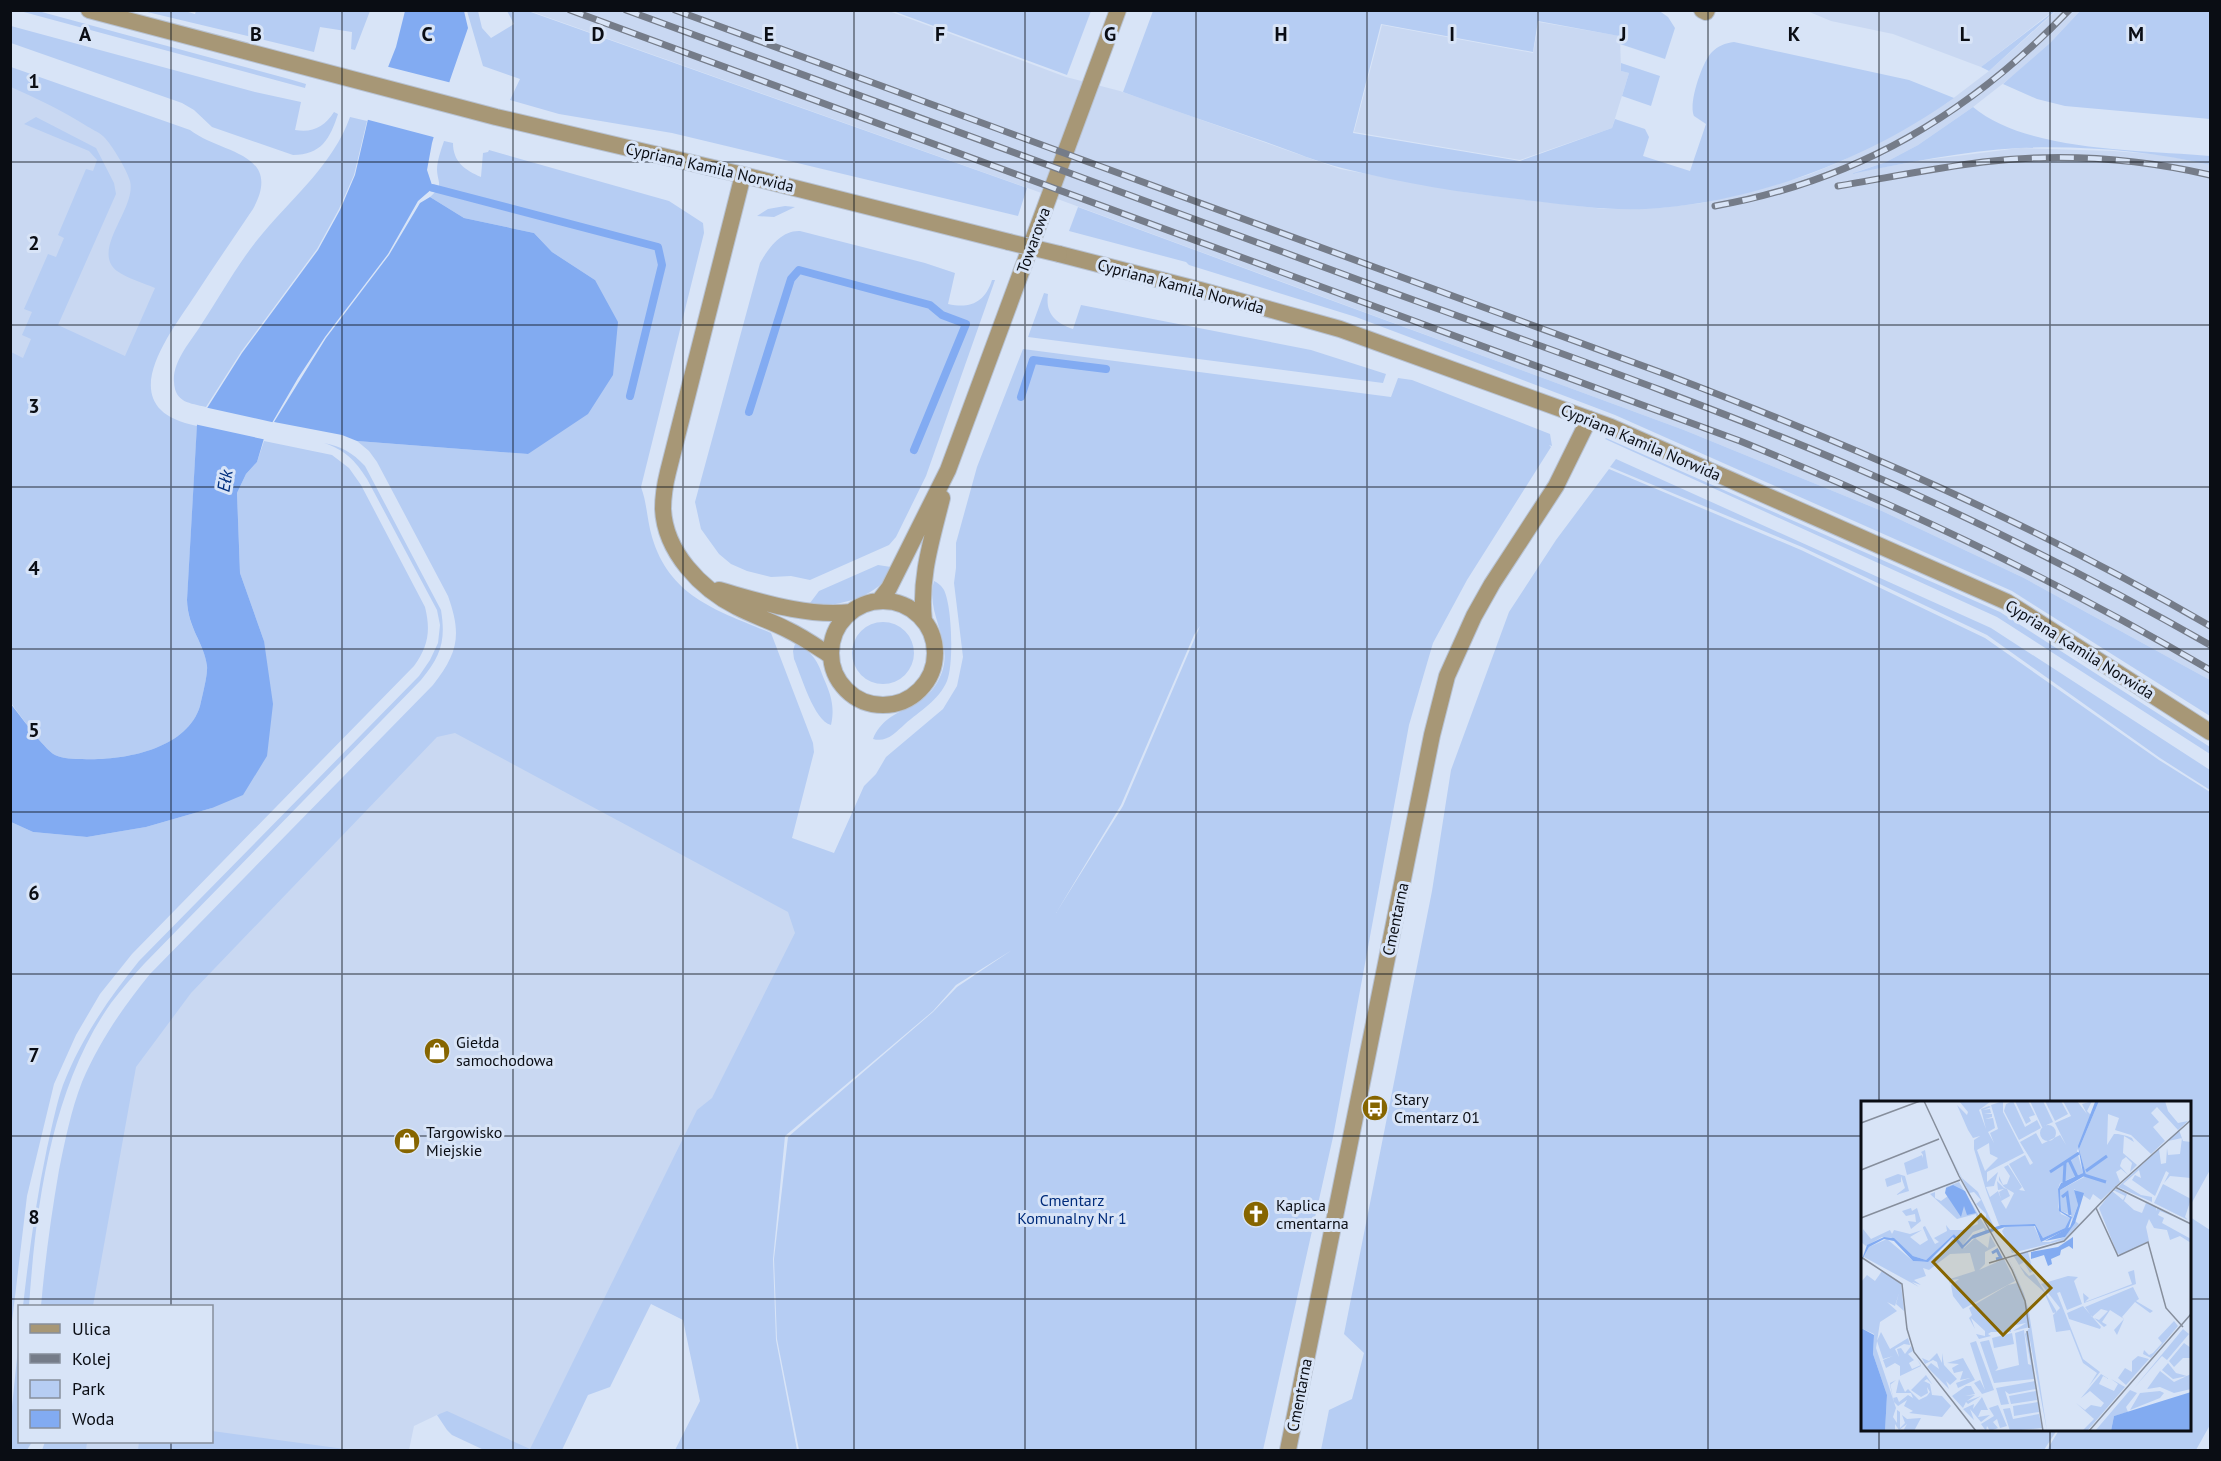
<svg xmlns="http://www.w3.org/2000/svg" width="2221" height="1461" font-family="'PT Sans',sans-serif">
  <rect width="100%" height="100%" fill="#d8e4f7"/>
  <path fill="#c9d8f2" d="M530,11H889L1066,77L1120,91L1340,169L1470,193L1604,209L1660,208L1702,203L1750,192L1808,175L1842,161L1947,103L1989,71L2056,11H2080L2050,43L2014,75L1973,107L1918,145L1886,162L1856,172L1925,160L2020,148L2113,151L2164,155L2210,165V680L2024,578L1882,511L1684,430L1025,187Z
    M1807,11H2050L2049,14L1981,67L1893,34L1831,21Z
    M1539,22L1620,36L1621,71L1629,73L1612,128L1520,160L1354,132L1382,25L1533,53Z
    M11,80L223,162L54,541L11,574Z
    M443,706L825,909L555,1450H515L439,1414L414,1426L409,1450H50L55,1442H212V1306H82L115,1067Z"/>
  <path fill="#b6cdf3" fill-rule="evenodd" d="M1658,10L1668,17L1675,28L1665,59L1620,44L1619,36L1538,21L1533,52L1381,24L1353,133L1520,161L1612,128L1615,119L1645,129L1649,137L1643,156L1690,171L1706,124L1694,116C1688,104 1702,62 1712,52C1718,46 1725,43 1734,42L1909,80L1954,98C1871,157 1761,200 1660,208C1617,212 1576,206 1534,201C1469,194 1405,184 1342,168C1314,161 1287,149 1260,140C1215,124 1169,109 1123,92L1153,11Z
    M20,11H38L289,79L306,84L305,88Z
    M196,11V10L370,11L355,50L351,49L352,32L320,27L314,52L143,11H185L195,14Z
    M467,11H478L482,28L491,38L514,24L507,11H528L1027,188L1018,216L672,133L559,114L510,100L520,79L483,66Z
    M893,11H1091L1067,75Z
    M2050,11H2055L1989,71L1981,67L2049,15Z
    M2080,11H2210V119L2065,106L2037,99L2003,84L2050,43Z
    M11,26L255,92L301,102L295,130C313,133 324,127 334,112L338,114C330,139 321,155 293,155L212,127L194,110L182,103L11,43Z
    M1621,63L1660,76L1651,106L1622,96L1629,73L1621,71Z
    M11,67L190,130C221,154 284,152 253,209C234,237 215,265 196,294C169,335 109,409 197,426L187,601C188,629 204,642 207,666C208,674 202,697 200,706C187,750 121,761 82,759C75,759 63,759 55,755C43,748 20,715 11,703V352L23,358L31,339L22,335L32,312L24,309L48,254L56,257L64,238L58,235L86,169L93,171L97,160L89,151L24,124L36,117L96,148L114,183L116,194L58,325L125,356L155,288C143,283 127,278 117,271C90,250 137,208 130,181C127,170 112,145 104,137C99,132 91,129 85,125C61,110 36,98 11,87Z
    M1973,107C2026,152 2142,150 2210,156V165C2152,151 2079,145 2019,148C1963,151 1906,163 1851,174L1886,162L1918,145Z
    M350,117L367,121L354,175L339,209L317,249L241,352L206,407C190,403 175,403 174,382C172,362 191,341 201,325C221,295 239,261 263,233C295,195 333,164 350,117Z
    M444,141L453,143C453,162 465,170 481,177L483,153L488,152L489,150L669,201L703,223L704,233L641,487C647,503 647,520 652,537C670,598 719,611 771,633L813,743L814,752L792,838L834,853L864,786L876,774L886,757L943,709L957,686L963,657L954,583L956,568V543L977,467L1023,349L1391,397L1398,378L1412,380L1550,434L1552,446L1549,445L1551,447L1467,580L1433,643L1409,725L1333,1137L1263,1450H799L777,1339L774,1259L788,1137L933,1012L957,987L1012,950L956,985L933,1011L785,1136L773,1259L776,1340L797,1450H675L700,1401L683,1320L651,1304L610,1387L588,1395L562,1450H484L452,1435L447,1430L437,1415L447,1411L530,1449L697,1110L712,1098L795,933L788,912L455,733L437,737L191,993L136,1067L93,1306H41C45,1261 51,1216 59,1170C65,1141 71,1110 82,1082C99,1042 123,1007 150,974L433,685C458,653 462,635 448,596L377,462L369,451L357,441L528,454L595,280L552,252L534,233L464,218L430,197C444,184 438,185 437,170C437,161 441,150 444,141ZM1200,626L1123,806L1056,913L1121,805L1194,635Z
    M785,206L795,207L774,217L757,216L768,209Z
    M1078,207L1684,430L1882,511L2024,578L2210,680V716L2012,591L1615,415L1356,317L1189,265L1186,262L1069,231Z
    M800,231L925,263L955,273L948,304C971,309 985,302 992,280H995L926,476L896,537L889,545L810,580L791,576L771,577L747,571L731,564L719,554L701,529L695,502L760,263C768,249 781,230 800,231Z
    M1044,293L1048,294C1045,314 1056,323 1073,329L1081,305L1311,350L1386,374L1383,383L1028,337Z
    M1606,438L2000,612L2210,747V754L1997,617L1605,439Z
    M264,441L332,455L349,468L361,485L425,607C431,631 428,647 414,666L132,954L100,994L76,1035L54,1084L27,1196L11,1330V822L33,832L87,837L146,827L212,808L264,641L240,573L237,493L246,474L257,462Z
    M324,443C342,447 352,452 365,466L441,610C446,641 441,656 421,680L144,964C132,977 121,990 111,1003C51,1088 36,1206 29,1306H23C29,1253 36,1200 47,1148C52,1127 56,1105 63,1085C81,1039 108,999 139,961L419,676L430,660L438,643L440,625L437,610L367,479C355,460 345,450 324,443Z
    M1616,459L1991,628L2210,770V790L2160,758L1987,635L1802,547L1610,467Z
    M1609,469L1801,550L1985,638L2159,760L2210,792V1170L2190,1206V1102H1862V1430H2057L2044,1450H1321L1329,1410L1352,1399L1364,1353L1344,1334L1432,891L1451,770L1509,612L1556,540Z
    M878,565L891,567C888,573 886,579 881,584C866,599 830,609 810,603L819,591Z
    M934,581C938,583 941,585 944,590C952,606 954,664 947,681C939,700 920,711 905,724C896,732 887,743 873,739C888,703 927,714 942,672C953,640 925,613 934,581Z
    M852 653a31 31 0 1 1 62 0a31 31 0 1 1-62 0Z
    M795,644C813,651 818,662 824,679C831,695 835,707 831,725C814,721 801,675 794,659L793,651Z
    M2190,1217L2210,1230V1425L2196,1450H2047L2059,1430H2190Z
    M19,1339L20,1442H32L27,1450H11V1416Z
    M212,1431L352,1450H138L139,1442H212Z
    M45,1442H87L86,1450H42Z"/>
  <path fill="#82abf1" d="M430,197L464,218L534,233L552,252L595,280L618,322L613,375L588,414L528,454L357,441L342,435L274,422L326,338L389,255L420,203Z"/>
  <path fill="#82abf2" d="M405,11H464L468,28L450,80L432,143L427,170L433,188L418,201L388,254L325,337L298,378L265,435L257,462L246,474L237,493L240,573L264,641L273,704L267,756L243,795L212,808L146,827L87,837L33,832L11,822L10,703C20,715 43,748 55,755C63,759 75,759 82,759C121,761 187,750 200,706C202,697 208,674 207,666C204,642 188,629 187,600L197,424L242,353L318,250L340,210L355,175L369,115L396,47Z"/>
  <path fill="#d8e4f7" d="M385,66L452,83L437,138L365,119Z
    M204,407L276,423L267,440L194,424Z"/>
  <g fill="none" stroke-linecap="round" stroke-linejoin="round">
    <path stroke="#82abf2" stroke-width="8" d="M433,188L658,247L662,265L630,396
      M1021,397L1033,360L1106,369
      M749,412L791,279L799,270L930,305L942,315L966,324L914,450"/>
    <defs>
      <path id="minor" d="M1702,10L1706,12L1707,10
        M1288,1450L1432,735L1447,676L1474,616L1492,584L1556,486L1589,419"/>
      <path id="tertiary" d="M89,10L496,117L743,175L1009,242
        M743,175L668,472C665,484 663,496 663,509C665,552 701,589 737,607C754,616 771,621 788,630C803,637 817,647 831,656
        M1059,254L1200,290L1340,329L1611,427L2007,602L2210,732
        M719,590C762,602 806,617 851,612
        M879,601L889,588L948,470L1118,10
        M831 653a52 52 0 1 1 104 0a52 52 0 1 1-104 0Z
        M924,621C919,578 932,539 942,498"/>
    </defs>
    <use href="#minor" stroke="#b7c2d3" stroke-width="18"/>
    <use href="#tertiary" stroke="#b7c2d3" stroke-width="18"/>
    <use href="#minor" stroke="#a79776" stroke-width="16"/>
    <use href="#tertiary" stroke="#a79776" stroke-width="16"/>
    <defs>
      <path id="rail" d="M570,10L1740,441C1902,507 2059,581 2210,670
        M626,10C876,101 1126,194 1375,286C1534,344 1694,399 1849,465C1973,518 2094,579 2210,645
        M675,10L1665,374C1852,445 2036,525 2210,626
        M1838,186C1886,178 1935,168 1983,162C2059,153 2136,158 2210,175
        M1715,206C1856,181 1970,114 2069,10"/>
    </defs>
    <use href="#rail" stroke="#757c89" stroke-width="7"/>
    <use href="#rail" stroke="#d8e4f7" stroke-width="4.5" stroke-dasharray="14" stroke-linecap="butt"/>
    <defs>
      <path id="tertiary-bridge" d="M1009,242L1059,254"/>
    </defs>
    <use href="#tertiary-bridge" stroke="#b7c2d3" stroke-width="18" stroke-linecap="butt"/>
    <use href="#tertiary-bridge" stroke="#a79776" stroke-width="16"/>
  </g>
  <path fill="none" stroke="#0a0d14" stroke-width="1.5" stroke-opacity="0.55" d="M171,10V1306M342,10V1450M513,10V1450M683,10V1450M854,10V1450M1025,10V1450M1196,10V1450M1367,10V1450M1538,10V1450M1708,10V1450M1879,10V1102M2050,10V1102M10,162H2210M10,325H2210M10,487H2210M10,649H2210M10,812H2210M10,974H2210M10,1136H1862M2190,1136H2210M10,1299H1862M2190,1299H2210M1879,1430V1450M2050,1430V1450M171,1442V1450"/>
  <defs>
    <symbol id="shop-disc" viewBox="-11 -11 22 22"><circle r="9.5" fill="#866500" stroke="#d8e4f7"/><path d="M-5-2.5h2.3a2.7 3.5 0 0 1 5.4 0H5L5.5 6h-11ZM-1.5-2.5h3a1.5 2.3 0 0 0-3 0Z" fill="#fff"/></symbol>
    <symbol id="bus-disc" viewBox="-11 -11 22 22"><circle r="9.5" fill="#866500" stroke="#d8e4f7"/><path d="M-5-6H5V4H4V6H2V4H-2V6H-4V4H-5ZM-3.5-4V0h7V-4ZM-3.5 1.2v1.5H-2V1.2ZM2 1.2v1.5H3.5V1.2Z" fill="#fff"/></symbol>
    <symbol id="church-disc" viewBox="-11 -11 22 22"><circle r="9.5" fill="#866500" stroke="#d8e4f7"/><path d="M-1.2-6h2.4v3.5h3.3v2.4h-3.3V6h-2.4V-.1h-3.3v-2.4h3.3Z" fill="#fff"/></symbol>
  </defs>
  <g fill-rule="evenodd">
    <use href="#shop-disc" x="422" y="1036" width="30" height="30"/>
    <use href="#bus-disc" x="1360" y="1093" width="30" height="30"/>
    <use href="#shop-disc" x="392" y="1126" width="30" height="30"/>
    <use href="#church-disc" x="1241" y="1199" width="30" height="30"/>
  </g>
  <g text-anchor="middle" stroke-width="6" stroke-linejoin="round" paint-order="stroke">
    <g font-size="16" fill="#0a0d14" stroke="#d8e4f7">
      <text transform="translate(710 167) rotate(13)" y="6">Cypriana Kamila Norwida</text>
      <text transform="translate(1033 240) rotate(-70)" y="6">Towarowa</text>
      <text transform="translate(1181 286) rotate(15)" y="6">Cypriana Kamila Norwida</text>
      <text transform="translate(1641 442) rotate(23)" y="6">Cypriana Kamila Norwida</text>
      <text transform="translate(2080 649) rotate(32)" y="6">Cypriana Kamila Norwida</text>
      <text transform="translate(1395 919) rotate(-78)" y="6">Cmentarna</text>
      <text transform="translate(1299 1395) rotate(-79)" y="6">Cmentarna</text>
    </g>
    <g font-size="16" fill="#0a0d14" stroke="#d8e4f7" text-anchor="start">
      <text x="456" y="1048">Giełda<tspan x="456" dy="18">samochodowa</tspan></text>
      <text x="1394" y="1105">Stary<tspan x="1394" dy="18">Cmentarz 01</tspan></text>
      <text x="426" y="1138">Targowisko<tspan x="426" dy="18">Miejskie</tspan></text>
      <text x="1276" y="1211">Kaplica<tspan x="1276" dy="18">cmentarna</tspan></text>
    </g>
    <g font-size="16" fill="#002c7b" stroke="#d8e4f7">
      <text x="1072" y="1206">Cmentarz<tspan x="1072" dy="18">Komunalny Nr 1</tspan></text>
    </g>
    <g font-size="18" font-style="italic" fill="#002f7e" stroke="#d8e4f7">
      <text transform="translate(225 481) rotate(-81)" y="6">Ełk</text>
    </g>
  </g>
  <g transform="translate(1861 1101)">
    <rect width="330" height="330" fill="#d8e4f7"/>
    <path d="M98,0L129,1L118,9L125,28L120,8L128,5L130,6L122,9L129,8L130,12L123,13H131V16L124,18L132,17L134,27L127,31L133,42L129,32L137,28L130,4L142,0V11L163,52L126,71V81L137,71L133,85L125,86L129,96L137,90L140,98L138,91L143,88L137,89L136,80L143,87L146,88L149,95L140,100L145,108L153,92L143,86L138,79V75L142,84L146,83L149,75L143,66L147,64L161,86L158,89L164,90L148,63L164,54L169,64L172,62L159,41L175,32L181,43L199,34L205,44L194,22L210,15L202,0H216L226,13L221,3L231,0L226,10L231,15L216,50L222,72L199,82L197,88V106L200,113L209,117L204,127L182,137L174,123L138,124L125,89L113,48V39L119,35L112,37L107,29L96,4L106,14L107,11ZM128,42L129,53L137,57L124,70L116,49ZM152,0L164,26L176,19L180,27L158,39L143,10L145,3ZM154,0H167L174,14L168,16L170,20L165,23ZM169,0H182L192,21L181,26ZM184,0H200L207,13L194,20ZM238,0H304L307,10L317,22L327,20L317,29L296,6L290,12L298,21L292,26L304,40L290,53L270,34L254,29L258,17L247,13L246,44L253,33H257L266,35L271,37L273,41L263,35L262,52L276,64L269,71L271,62L265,56L261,59L259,65L267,74L260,68L255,71L259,81L240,99L232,93L229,99L213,88L217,104L211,119L210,114L200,110L199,89L225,75L218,48ZM179 32a8 8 0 1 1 16 0a8 8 0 1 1-16 0ZM318,29L322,40L330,41V77L309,75L303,82L308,72L305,70L294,95L271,79L274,74L280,77L278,69L262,83L280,94L291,96V101L257,86L298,48L300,63L305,62L306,47L307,54L319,53L321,37L307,40ZM86,48L101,77L117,91L133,126H128L122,114L125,121V113L115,103L120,99L113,91L108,92ZM64,49L67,67L46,74L43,62L61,54L62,57V54L60,51ZM37,73L44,75L48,90L35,94L44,87L40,75V81L26,86L24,78ZM98,81L127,130L113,134L124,130L123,127L112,131L102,144L93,133L65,159L52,155L30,136H21L5,145L0,141L2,128L10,138L29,129L31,133L33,129L49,133L61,129L49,136L59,144L67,139L62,127V126L64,125L74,143L78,141L73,137L86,130L85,124L89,129H101L117,123L115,113L96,118L69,93L74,91V97L80,100L87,95L91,102L85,86ZM302,83L330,98L324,116L327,119L293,102ZM256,88L266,93L263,100L273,109L281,112L285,102L295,106V110L296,107L314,116L299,110L297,114L303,117L301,122L330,138V142L319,135L309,139L306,129L293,127L288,118L285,126L288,140L260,154L256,152L238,107L251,90L262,99L264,95L252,89ZM50,107L51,110L56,107L60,120L50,128L47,120L55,121L54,113L45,115L41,110ZM214,120L218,123L203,139L151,152L141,130L144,126L173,125L180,141H189L204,136ZM129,134L135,145L124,151V163L118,169L143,158L154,180L102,208L92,195L90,184L98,178L90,179L89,183L87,175L89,178L114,170L109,152L89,153L68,169L62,167L65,175L53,179L60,184L51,181L58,186L3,156L8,146L26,138L52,160L64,161L82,151L92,137L103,147L114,137L127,147ZM167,151L172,170L169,172L163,161L158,164L168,175L173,173L196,211L192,212L183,191L164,174L152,154ZM147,156L163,193L168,211L186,330L168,234L173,278L133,282L119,241L128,239L137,267L134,270L158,264L154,232L163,229L167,263L170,264L164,233L169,226L152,230L165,222L150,225V231H130L127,233L130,235L118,238L115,233L124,235V230L110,217L114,228L108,217L111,214L108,207L147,184L156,182L164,199ZM273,169L275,183L223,202L222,192L228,197L224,201L271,183L267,171ZM21,170L40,183L43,210L35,203L38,192L34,205L26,201L36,210L19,221L15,247L35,307L32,316L36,322V309L39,311V327L44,322L41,314L46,318L60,317L53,330H42L46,323L38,329L34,323V330H24L26,294L12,253L13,233L0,227V181L6,174L14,180ZM207,175L217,176L213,180L221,203L206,209L199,191L196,192L222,258L239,271L228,285L236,272L222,262L209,229L195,231L192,214L199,207L180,183ZM272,186L278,198L275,200L292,210L289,212L274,201L261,216L263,218L256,234L253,229L263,218L249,209L241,221L246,224L243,226L233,217L238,219L247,210L240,208L231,216L224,206ZM222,205L240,226L239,228L208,218L206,212ZM313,220L317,225L290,257L282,253L283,249L288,254L292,252L301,242L297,237ZM322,228L328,233L306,259L301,255L273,287ZM20,231L29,248L47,237L49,244L43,243L34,248L38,256L36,248L40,247L44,253L50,245L52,250L47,253L53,259L48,262L51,268L60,264L56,258L60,265L39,275V265L34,262L25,267L22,259L32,255L22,258L16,240ZM151,232L153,243L133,247L131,237ZM115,240L133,289L121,293L113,282L119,279L124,289L109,242ZM323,242L330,247V257H322L313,266L308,260ZM76,252L81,262V252L83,264L96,278L89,284L85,280L88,288L66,266L70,262L78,268L76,261L72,259L64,263L61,257L68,260ZM277,255L288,258L265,284L257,277L264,267L271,271V260ZM102,257L114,279L97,287L95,282L109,277L99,279L102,270L93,272L91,267L98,263L86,262ZM307,262L315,272L326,275L312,278L301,269ZM299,270L313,281L330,273V288L313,292L299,286L286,288ZM240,273L248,278L242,275L238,283L253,290L257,283L250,278L264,286L226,330H221L233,318L215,302L224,309L230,304L240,306L243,302L229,290L220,297ZM65,274L71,283L66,278L56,285L63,280L69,283L71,294L81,295L90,305L81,316L48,312L52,310L43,305L46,299L37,305L33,301L29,282L35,279L29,284L32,297L36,296L38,301L47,294L52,297L50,292H35L38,278L44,291L47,288L58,299L66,295L69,291L66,286L67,292L60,296L50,289ZM174,280L175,288L148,293L144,290L148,303L140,304L135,287ZM105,285H110L114,293L104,295L114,294L106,300L120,295L107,303L105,301L102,307L91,295ZM269,289L276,292L265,306L267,311L253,315L250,330H234ZM175,290L176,299L150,303L148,295ZM299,290L303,292L299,297L269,309L279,292ZM121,296L127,309H120L117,316L129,314L120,321L109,308L113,319L102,308L113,303L112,308ZM177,301L178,311L153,315L152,305ZM137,304L146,325L139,327L136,318L132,321L137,327L129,330L126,325L125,330L120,323L133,315L128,307ZM149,307L152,318L178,313L181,327L149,330L142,308Z" fill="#b6cdf3" fill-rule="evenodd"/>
    <path d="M92,84L104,90L115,112L106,114L103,105L100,116L84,92L85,87ZM213,89L223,92L214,122L204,136L184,140L209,126L217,104ZM212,136V148L208,145L200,149L199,154L190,158L191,163L187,165L183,154L170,158V151L197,146ZM330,291V330H250L253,315Z" fill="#82abf1"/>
    <path d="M238,0L218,48L225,74L199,89L200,110L211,116L207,128L180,141L174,125L144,126L111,138L101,148L92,136L67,161L52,160L33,140L23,138L8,146L0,161L6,144L23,136L33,137L52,155L65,159L93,133L102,144L112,134L140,124L174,123L182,137L204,127L209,117L198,110L197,88L200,82L222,72L217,45L234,1ZM0,227L13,234L12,253L26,294L24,330H0Z" fill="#82abf2"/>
    <path fill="none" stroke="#82abf2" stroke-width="3" d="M208,59L216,76M225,70L246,55M189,71L218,52M223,74L245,81M203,81L204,62M201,96L206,92L209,114M131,152L136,149L140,157L135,158"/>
    <path fill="none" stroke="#868e9c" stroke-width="1.5" d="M63,0L98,75L151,169L164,200L168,227M0,22L59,0M0,69L78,38M254,86L330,123M235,107L257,155L287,141L305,207L322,226M0,117L99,79M0,156L41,183L46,228L53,251L115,330M128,162L203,140L255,86L330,19M166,230L182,330M228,330L330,213"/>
    <path fill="#866500" fill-opacity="0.15" stroke="#866500" stroke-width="3" d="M120,114L190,187L142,234L72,161Z"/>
    <rect width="330" height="330" fill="none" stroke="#0a0d14" stroke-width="3"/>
  </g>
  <g font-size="20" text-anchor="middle" font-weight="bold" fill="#0a0d14" stroke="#d8e4f7" stroke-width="6" stroke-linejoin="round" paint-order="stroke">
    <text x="85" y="41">A</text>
    <text x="256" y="41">B</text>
    <text x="427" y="41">C</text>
    <text x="598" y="41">D</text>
    <text x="769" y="41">E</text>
    <text x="940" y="41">F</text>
    <text x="1110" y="41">G</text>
    <text x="1281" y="41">H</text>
    <text x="1452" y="41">I</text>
    <text x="1623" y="41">J</text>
    <text x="1794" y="41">K</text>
    <text x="1965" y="41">L</text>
    <text x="2136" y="41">M</text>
    <text x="34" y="88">1</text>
    <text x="34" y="250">2</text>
    <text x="34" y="413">3</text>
    <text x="34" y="575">4</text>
    <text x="34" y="737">5</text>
    <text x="34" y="900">6</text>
    <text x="34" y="1062">7</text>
    <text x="34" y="1224">8</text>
  </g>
  <rect width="2221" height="1461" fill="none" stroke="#0a0d14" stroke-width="24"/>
  <rect x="18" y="1305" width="195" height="138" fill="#d8e4f7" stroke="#868e9c" stroke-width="1.5"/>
  <rect x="30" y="1324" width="30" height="9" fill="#a79776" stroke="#868e9c" stroke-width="1.5"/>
  <text x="72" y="1335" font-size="18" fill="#0a0d14">Ulica</text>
  <rect x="30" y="1354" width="30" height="9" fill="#757c89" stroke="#868e9c" stroke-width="1.5"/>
  <text x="72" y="1365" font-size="18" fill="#0a0d14">Kolej</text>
  <rect x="30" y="1380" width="30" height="18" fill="#b6cdf3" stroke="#868e9c" stroke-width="1.5"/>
  <text x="72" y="1395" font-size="18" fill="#0a0d14">Park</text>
  <rect x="30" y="1410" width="30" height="18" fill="#82abf2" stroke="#868e9c" stroke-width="1.5"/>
  <text x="72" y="1425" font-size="18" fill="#0a0d14">Woda</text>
</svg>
